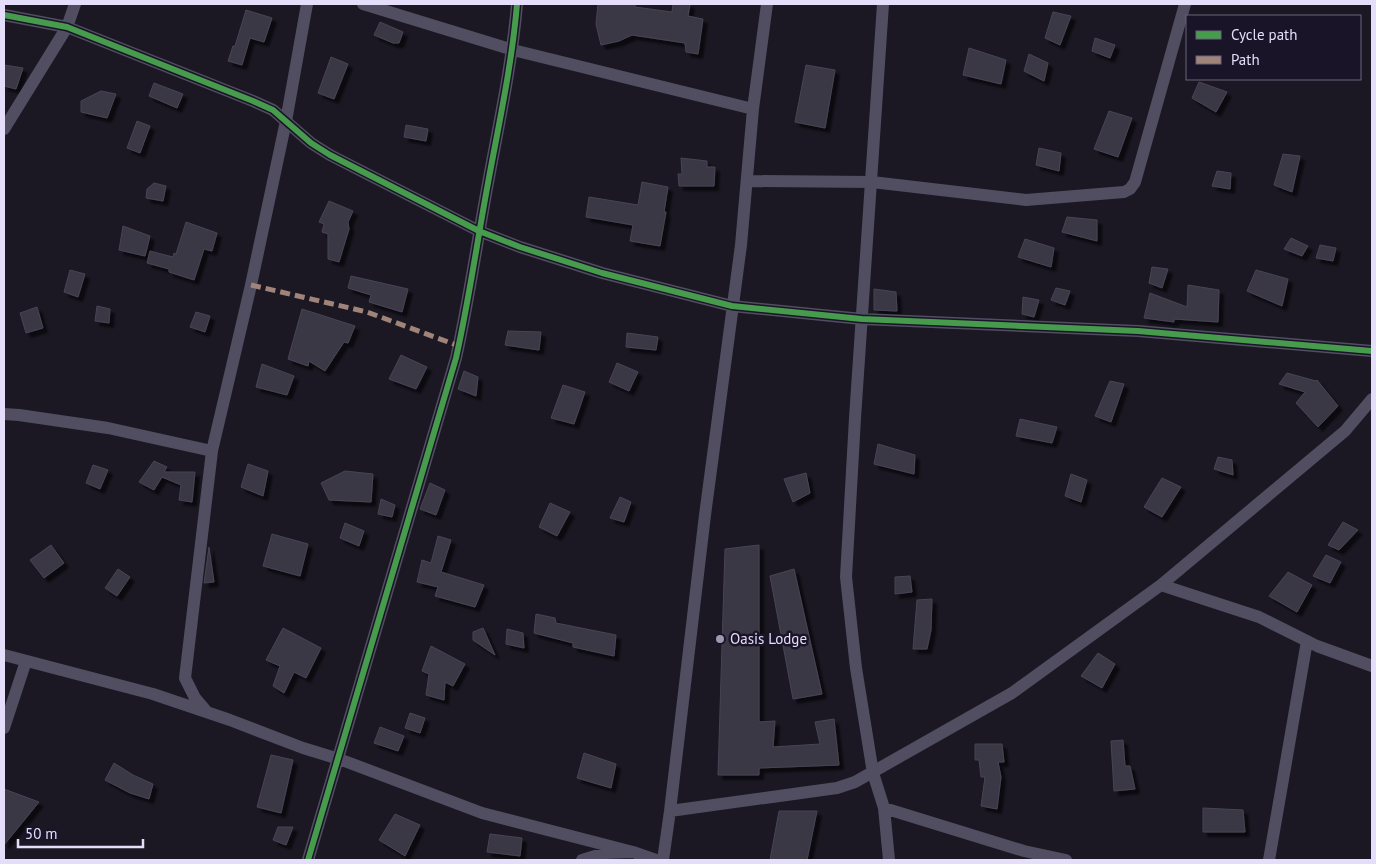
<svg xmlns="http://www.w3.org/2000/svg" width="1376" height="864" font-family="'PT Sans',sans-serif">
  <defs>
    <filter id="shadow"><feDropShadow dx="4.5" dy="4.5" stdDeviation="1" flood-color="#0009"/></filter>
  </defs>
  <rect width="100%" height="100%" fill="#1b1823"/>
  <path fill="#3b3744" stroke="#494455" filter="url(#shadow)" d="M598,4H635V7L672,12L673,4H690L688,16L703,19L698,54L686,52L685,43L632,35L619,41L601,45L596,24Z
    M246,10L272,18L264,42L250,38L242,65L228,61L233,46H235Z
    M1053,12L1071,16L1060,45L1045,38Z
    M380,22L403,32L399,43H393L374,35Z
    M1095,38L1115,45L1110,58L1092,51Z
    M969,48L1006,60L1001,84L963,75Z
    M1029,54L1048,63L1044,81L1024,71Z
    M331,57L348,64L334,99L318,93Z
    M4,65L23,68L16,89L4,86Z
    M806,65L835,70L825,128L795,122Z
    M1199,82L1227,92L1216,112L1192,98Z
    M154,83L183,94L177,108L149,96Z
    M101,91L116,94L107,118L81,112V101Z
    M1109,111L1132,118L1118,157L1094,149Z
    M137,121L150,126L140,153L127,148Z
    M406,125L428,129L426,141L404,137Z
    M1039,148L1061,153L1059,171L1036,165Z
    M1283,154L1300,156L1292,192L1274,185Z
    M681,158L707,161V167H715L714,186H679L678,174H682Z
    M1217,171L1231,173L1230,189L1212,186Z
    M642,182L668,187L664,212H666L660,246L630,241L633,225L586,217L589,197L638,205Z
    M154,183L166,186L163,201L146,198L147,189Z
    M329,201L353,211L348,222L349,229L339,262L328,259V234L322,232L324,224L319,222Z
    M1067,217L1097,220V241L1062,232Z
    M186,222L217,233L212,251L204,249L194,280L169,272V269L147,263L150,251L173,257L174,253L176,254Z
    M123,226L150,236L145,256L119,250Z
    M1291,238L1308,246L1302,256L1284,249Z
    M1025,239L1054,248L1051,267L1018,257Z
    M1320,245L1336,248L1333,261L1316,258Z
    M1152,267L1168,269L1162,288L1149,283Z
    M70,270L85,274L78,297L64,292Z
    M1256,270L1288,279L1282,306L1247,291Z
    M351,276L408,289L402,312L369,302L371,295L348,288Z
    M1188,285L1219,290L1218,322L1174,319V322L1144,318L1150,293L1187,307Z
    M1056,288L1070,291L1065,305L1051,300Z
    M874,289L896,292L897,311L874,310Z
    M1023,297L1039,300L1034,317L1022,314Z
    M97,306L110,309L109,323L95,321Z
    M37,307L43,328L26,333L20,313Z
    M302,309L355,326L348,343L344,342L325,371L309,361L308,366L288,359Z
    M196,312L210,316L205,332L190,327Z
    M508,331L541,332L539,350L505,345Z
    M627,333L658,337L656,350L626,347Z
    M401,355L427,367L416,389L389,379Z
    M617,363L638,372L629,391L609,382Z
    M262,364L294,376L287,395L256,387Z
    M464,371L478,377L476,396L458,389Z
    M1287,373L1316,381L1317,380L1338,406L1318,427L1296,403L1305,392L1279,384Z
    M1110,381L1124,384L1111,422L1095,416Z
    M563,385L585,392L574,424L551,418Z
    M1020,419L1057,427L1052,443L1016,436Z
    M878,444L915,455L914,474L874,464Z
    M1218,457L1232,460L1233,475L1214,469Z
    M154,461L167,467L164,472H195L192,502L179,500L181,485L162,477L154,490L139,482Z
    M248,464L268,471L263,496L241,487Z
    M93,465L108,470L100,489L86,483Z
    M345,471L373,474L371,502L329,500L321,483Z
    M806,473L810,493L793,502L784,479Z
    M1071,474L1087,480L1081,502L1065,496Z
    M1162,478L1181,487L1162,517L1144,507Z
    M430,483L445,490L436,515L420,509Z
    M620,497L631,502L624,522L610,518Z
    M381,499L395,505L392,517L378,514Z
    M550,503L570,512L557,536L539,527Z
    M1343,522L1358,530L1339,550L1328,545Z
    M345,523L364,531L359,546L340,538Z
    M272,534L308,544L300,576L263,566Z
    M438,536L451,540L441,572L484,585L475,607L435,596L438,587L417,582L422,560L431,563Z
    M51,545L64,563L44,578L30,560Z
    M759,545V722L775,721L773,747L820,744L815,722L834,719L839,765L759,768V775H718L725,549Z
    M209,547L214,582L204,583Z
    M1326,555L1341,562L1330,583L1313,576Z
    M118,569L130,577L117,596L105,588Z
    M794,569L822,694L793,699L770,576Z
    M1288,572L1312,585L1297,612L1269,596Z
    M910,576L912,592L895,594V577Z
    M932,599L931,630L927,649H913L917,600Z
    M536,614L555,618L556,623L616,635L614,656L573,647V643L534,633Z
    M283,628L321,648L306,678L294,672L284,693L273,686L280,666L266,660Z
    M483,628L495,655L473,640V632Z
    M507,629L523,633L524,648L506,644Z
    M431,646L465,664L453,686L445,682L444,700L426,695L429,674L422,671Z
    M1098,653L1115,664L1102,688L1081,676Z
    M410,713L425,718L420,733L405,728Z
    M380,727L404,736L398,751L374,743Z
    M1123,740L1125,766H1130L1135,789L1114,791L1111,741Z
    M975,744H1002L1004,762H998L1001,777L997,809L981,806L985,777H981L979,760H975Z
    M584,753L616,764L611,788L577,778Z
    M271,755L293,760L281,813L257,807Z
    M114,763L133,775L153,784L149,799L130,793L105,780Z
    M4,789L39,802L4,845Z
    M1203,808L1243,810L1245,832H1203Z
    M779,811H817L807,860H770Z
    M395,814L420,825L405,856L379,840Z
    M278,827H293L286,845L273,840Z
    M490,834L522,838L520,856L487,852Z"/>
  <g fill="none" stroke-linecap="round" stroke-linejoin="round">
    <path stroke="#514e62" stroke-width="12" d="M363,4L513,50L753,109
      M883,4L855,418L846,577L856,668L873,773L884,808L889,860
      M4,15L67,27L253,101L273,110L311,143L330,155L479,231L520,247L602,273L732,306L862,319L1138,331L1372,351
      M4,129L67,27L75,4
      M748,181L872,182L1026,200L1124,192L1130,189L1135,182L1185,4
      M4,414L19,415L108,428L212,451
      M1161,585L1345,431L1372,399
      M4,655L153,694L230,720L303,748L339,759L482,813L633,852
      M206,711L195,698L185,678L212,451L251,285L286,121L307,4
      M4,728L26,661
      M884,808L1024,851L1066,860
      M670,811L837,788L855,782L1012,693L1161,585L1259,617L1317,646L1372,666
      M308,860L456,358C469,300 477,242 488,183C499,123 512,64 517,4
      M582,860L605,853L633,852L656,860
      M663,860L670,811L705,515L741,245L753,109L767,4
      M1269,860L1307,641"/>
    <path stroke="#a18479" stroke-width="5" stroke-dasharray="10 5" stroke-linecap="butt" d="M251,285L367,312L459,346"/>
    <defs>
      <path id="cycleway" d="M4,15L67,27L253,101L273,110L311,143L330,155L479,231L520,247L602,273L732,306L862,319L1138,331L1372,351
        M308,860L456,358C469,300 477,242 488,183C499,123 512,64 517,4"/>
    </defs>
    <use href="#cycleway" stroke="#191427" stroke-width="9"/>
    <use href="#cycleway" stroke="#469c4c" stroke-width="6"/>
  </g>
  <circle fill="#9e99af" stroke="#191427" stroke-width="2" cx="720" cy="639" r="5"/>
  <g text-anchor="middle" stroke-width="5" stroke-linejoin="round" paint-order="stroke">
    <g font-size="15" fill="#e4defb" stroke="#191427" text-anchor="start">
      <text x="730" y="644">Oasis Lodge</text>
    </g>
  </g>
  <rect width="1376" height="864" fill="none" stroke="#e4defb" stroke-width="10"/>
  <rect x="1186" y="15" width="175" height="65" fill="#191427" stroke="#6a657c"/>
  <rect x="1196" y="31" width="25" height="8" fill="#469c4c" stroke="#6a657c"/>
  <text x="1231" y="40" font-size="15" fill="#e4defb">Cycle path</text>
  <rect x="1196" y="56" width="25" height="8" fill="#a18479" stroke="#6a657c"/>
  <text x="1231" y="65" font-size="15" fill="#e4defb">Path</text>
  <path d="M18 839v8h125v-8" fill="none" stroke="#e4defb" stroke-width="2.5"/>
  <text x="25" y="839" font-size="15" fill="#e4defb" stroke="#191427" stroke-width="4" paint-order="stroke">50 m</text>
</svg>
